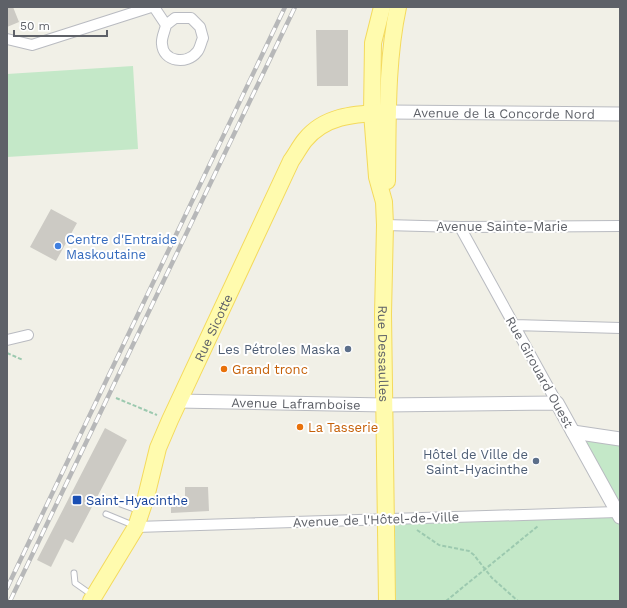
<svg xmlns="http://www.w3.org/2000/svg" width="627" height="608" font-family="'Work Sans',sans-serif">
  <rect width="100%" height="100%" fill="#f1f0e7"/>
  <path fill="#c4e8c8" d="M133,66L138,149L7,157V74Z
    M583,439L620,445V505Z
    M620,517V601H387L386,518Z"/>
  <path fill="#cccac4" d="M13,7L19,22L7,27V8Z
    M316,30H348V86H317Z
    M51,209L77,223L56,261L30,247Z
    M105,428L127,440L73,543L65,539L51,567L37,560Z
    M185,487H208L209,511L171,513V497H185Z"/>
  <g fill="none" stroke-linecap="round" stroke-linejoin="round">
    <defs>
      <path id="service" d="M112,501L140,511
        M106,514L135,526
        M74,573L75,583L92,595"/>
      <path id="minor" d="M154,7L166,25C165,31 161,38 162,44C163,62 187,65 197,52C200,49 201,42 203,38L200,27L191,18H175L166,25
        M7,39L32,45L151,7
        M385,225L460,227L620,226
        M460,227L557,403
        M514,325L620,328
        M7,340L28,335
        M136,527L617,512"/>
      <g id="tertiary">
        <path id="s1" d="M388,112L620,114"/>
        <path id="s2" d="M178,401L385,405L557,403L620,517"/>
        <path d="M573,432L620,439"/>
      </g>
      <g id="primary">
        <path id="s3" d="M382,7L373,43L372,113L377,177L384,202L385,225L383,314L387,601"/>
        <path d="M387,181C388,123 386,63 398,7"/>
        <path id="s4" d="M91,601L136,527L146,497L158,448L170,420L291,161C296,154 300,146 305,140C326,114 358,114 388,112"/>
      </g>
    </defs>
    <use href="#service" stroke="#b9bbc1" stroke-width="7"/>
    <use href="#minor" stroke="#b9bbc1" stroke-width="12"/>
    <use href="#tertiary" stroke="#b9bbc1" stroke-width="15"/>
    <use href="#primary" stroke="#f4da5d" stroke-width="18"/>
    <path stroke="#9cc9af" stroke-width="2" stroke-dasharray="4 2" stroke-linecap="butt" d="M7,353L23,360
      M116,398L157,415
      M417,530L439,545L469,551L474,555L492,578L518,601
      M446,601L538,526"/>
    <use href="#service" stroke="#fff" stroke-width="5"/>
    <use href="#minor" stroke="#fff" stroke-width="10"/>
    <use href="#tertiary" stroke="#fff" stroke-width="13"/>
    <use href="#primary" stroke="#fffbae" stroke-width="16"/>
    <defs>
      <path id="rail" d="M7,588L285,7
        M10,601L295,7"/>
    </defs>
    <use href="#rail" stroke="#b7b8b9" stroke-width="4.5"/>
    <use href="#rail" stroke="#fff" stroke-width="3" stroke-dasharray="9" stroke-linecap="butt"/>
  </g>
  <circle fill="#3f7fe0" stroke="#fff" stroke-width="1.5" cx="58" cy="246" r="4"/>
  <g fill="#5c6f8a" stroke="#fff" stroke-width="1.5">
    <circle cx="348" cy="349" r="4"/>
    <circle cx="536" cy="461" r="4"/>
  </g>
  <g fill="#e8710a" stroke="#fff" stroke-width="1.5">
    <circle cx="224" cy="369" r="4"/>
    <circle cx="300" cy="427" r="4"/>
  </g>
  <rect fill="#1a4fb4" stroke="#fff" stroke-width="1.5" x="72" y="495" width="10" height="10" rx="2"/>
  <g text-anchor="middle" stroke-width="4" stroke-linejoin="round" paint-order="stroke">
    <g font-size="13" fill="#5e6168" stroke="#fff">
      <text dy="5" stroke="none"><textPath href="#s1" startOffset="116">Avenue de la Concorde Nord</textPath></text>
      <text x="502" y="231">Avenue Sainte-Marie</text>
      <text dy="5" stroke="none"><textPath href="#s4" startOffset="301">Rue Sicotte</textPath></text>
      <text dy="5" stroke="none"><textPath href="#s3" startOffset="349">Rue Dessaulles</textPath></text>
      <text transform="translate(540 372) rotate(61)" y="5">Rue Girouard Ouest</text>
      <text dy="5" stroke="none"><textPath href="#s2" startOffset="118">Avenue Laframboise</textPath></text>
      <text transform="translate(376 519) rotate(-2)" y="5">Avenue de l'Hôtel-de-Ville</text>
    </g>
    <g font-size="13" fill="#366cbe" stroke="#fff" text-anchor="start">
      <text x="66" y="244">Centre d'Entraide<tspan x="66" dy="15">Maskoutaine</tspan></text>
    </g>
    <g font-size="13" fill="#4e5e75" stroke="#fff" text-anchor="end">
      <text x="340" y="354">Les Pétroles Maska</text>
      <text x="528" y="459">Hôtel de Ville de<tspan x="528" dy="15">Saint-Hyacinthe</tspan></text>
    </g>
    <g font-size="13" fill="#c56008" stroke="#fff" text-anchor="start">
      <text x="232" y="374">Grand tronc</text>
      <text x="308" y="432">La Tasserie</text>
    </g>
    <g font-size="13" fill="#164399" stroke="#fff" text-anchor="start">
      <text x="86" y="505">Saint-Hyacinthe</text>
    </g>
  </g>
  <rect width="627" height="608" fill="none" stroke="#5e6168" stroke-width="16"/>
  <path d="M14 30v6h93v-6" fill="none" stroke="#5e6168" stroke-width="2"/>
  <text x="20" y="30" font-size="12" fill="#5e6168" stroke="#ffffff" stroke-width="3" paint-order="stroke">50 m</text>
</svg>
